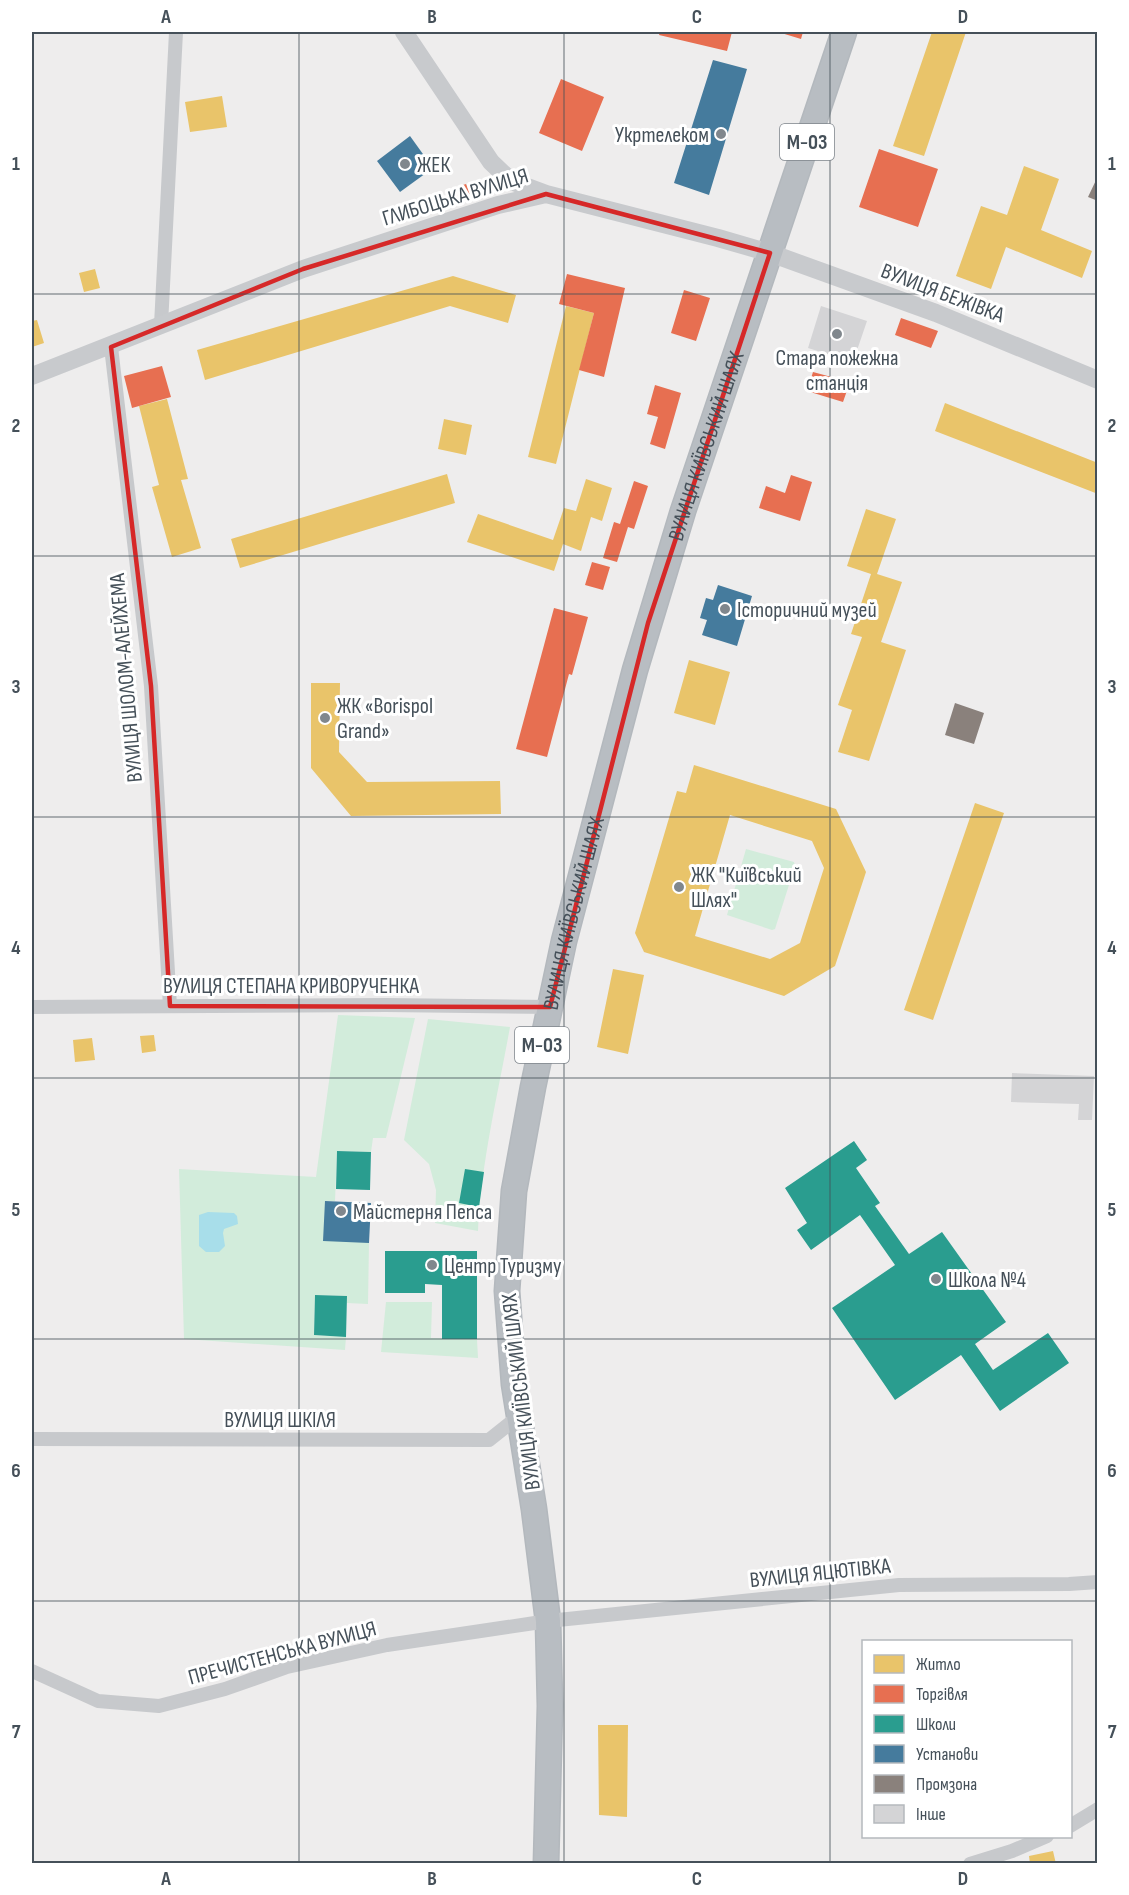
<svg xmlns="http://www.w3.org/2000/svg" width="1129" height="1895" font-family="'Sofia Sans Condensed',sans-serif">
  <rect width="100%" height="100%" fill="#eeeded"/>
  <path fill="#d2ecdb" d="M746,849L794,862L795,866L775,929L772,930L727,915Z
    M338,1015L415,1018L386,1138H373L371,1152L337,1151L335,1201H325L369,1243L368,1304L347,1303V1296L315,1295L314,1335L346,1337L345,1350L184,1339L179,1169L316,1177Z
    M428,1019L510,1027C498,1094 481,1163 478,1231L435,1223L436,1190L429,1164L404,1140Z
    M386,1302H432L431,1338L477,1339L478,1358L381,1352Z"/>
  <path fill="#a8deea" d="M208,1212L234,1213L237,1216L238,1224L224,1229L223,1233L225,1246L219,1252H206L199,1246V1215Z"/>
  <path fill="#e9c46a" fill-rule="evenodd" d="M932,32H966L924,156L893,146Z
    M222,96L227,127L190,132L185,102Z
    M1024,166L1059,179L1041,230L1092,251L1082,278L1006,247L991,289L956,276L981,206L1007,215Z
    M95,269L100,288L84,292L79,273Z
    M453,276L516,295L508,323L450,306L205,380L197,350Z
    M566,306L594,313L556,464L528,457Z
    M37,320L44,343L32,347V321Z
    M167,399L188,479L181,480L201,548L172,557L152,487L159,485L139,406Z
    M945,403L1098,463V494L935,431Z
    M444,419L472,425L466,455L438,449Z
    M447,474L455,503L240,568L231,539Z
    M586,479L612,488L602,521L591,517L581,551L563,544L554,571L467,542L478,514L553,540L564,508L576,511Z
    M866,509L896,519L877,574L902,582L881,642L906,650L869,761L838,752L852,710L838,705L862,637L851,634L871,574L847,566Z
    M689,660L730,672L715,725L674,713Z
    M311,683H340L339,752L367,782L500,781L501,814L351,816L311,768Z
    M694,765L836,809L866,872L835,966L784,996L644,952L635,933L677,791L686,793ZM730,815L812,841L824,868L800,943L770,959L695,936Z
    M975,803L1004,813L933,1020L904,1010Z
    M613,969L644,975L628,1054L597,1047Z
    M154,1035L156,1051L142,1053L140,1036Z
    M92,1038L95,1060L75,1062L73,1040Z
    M598,1725H628L627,1817L599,1815Z
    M1053,1851L1056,1864H1030L1029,1856Z"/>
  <path fill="#e76f51" d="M660,32H732L727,51L659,35Z
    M778,32H803L801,39Z
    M561,79L604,97L582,151L539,133Z
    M879,149L938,169L918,227L859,207Z
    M466,184L470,194L458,198L454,188Z
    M567,274L625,288L604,377L579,370L594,313L559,304Z
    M684,290L710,298L696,341L671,333Z
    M901,318L938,331L931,348L895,335Z
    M162,366L171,397L132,408L124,376Z
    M813,372L850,382L843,402L807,391Z
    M655,385L681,393L665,449L650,444L658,417L647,414Z
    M791,475L812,482L800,521L759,508L766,486L785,493Z
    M634,481L648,486L634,529L628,527L617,562L603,558L614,522L620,524Z
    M592,562L610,567L603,590L585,585Z
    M554,608L588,617L572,675L569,674L547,757L516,749Z"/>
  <path fill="#2a9d8f" d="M854,1141L867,1160L856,1168L880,1203L875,1206L909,1254L942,1232L1006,1322L975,1344L993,1370L1048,1333L1069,1363L1000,1411L961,1355L895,1400L832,1308L895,1265L860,1215L811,1250L797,1230L807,1223L785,1188Z
    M337,1151L371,1152L370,1190L336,1189Z
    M465,1169L484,1172L479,1207L459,1203Z
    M385,1251H477V1339H442V1285L425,1284V1293H385Z
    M315,1295L347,1296L346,1337L314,1335Z"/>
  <path fill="#457b9d" d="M713,60L747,69L709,195L674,183Z
    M410,136L433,168L400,192L377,161Z
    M718,585L752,596L737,646L702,635L707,620L700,618L706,598L713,600Z
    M325,1201L371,1203L369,1243L323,1241Z"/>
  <path fill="#8a817c" d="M1098,176V201L1088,197Z
    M955,703L984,713L974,744L945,735Z"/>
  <path fill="#d4d4d6" d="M821,306L867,321L853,362L808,348Z
    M1012,1073L1094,1076L1092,1120H1078L1079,1104L1011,1102Z"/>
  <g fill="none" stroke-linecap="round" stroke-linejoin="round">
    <defs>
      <g id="highway">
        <path id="s1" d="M546,1864L550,1706L548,1621L534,1509L514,1384L507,1291L514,1191L533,1087L564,941L635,670L683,511L844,32"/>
      </g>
    </defs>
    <use href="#highway" stroke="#b3b8bd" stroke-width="27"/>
    <path stroke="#c7c9cc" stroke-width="14" d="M161,325L176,32
      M111,347L151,686L170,1006
      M32,1007L386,1005L550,1007
      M32,1439L489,1440L519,1416
      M32,1671L98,1701L159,1706L225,1689L287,1667L387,1645L548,1621L899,1585L1069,1584L1098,1582
      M1070,1826L1098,1809
      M970,1864L1012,1851L1047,1836"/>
    <path stroke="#c8cacd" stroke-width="18" d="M404,32L491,162L511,181L546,194
      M32,376L303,269L498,205L546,194L718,238L770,253L936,313L1098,380"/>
    <use href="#highway" stroke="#b8bdc2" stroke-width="24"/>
  </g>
  <path fill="none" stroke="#d62828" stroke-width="4.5" stroke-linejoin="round" d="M546,194L770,253L648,623L550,1007L170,1006L151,686L111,347L303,269Z"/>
  <path fill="none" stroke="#455059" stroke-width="1.5" stroke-opacity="0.55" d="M299,32V1864M564,32V1864M830,32V1864M32,294H1098M32,556H1098M32,817H1098M32,1078H1098M32,1339H1098M32,1601H1098"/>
  <g fill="#80878d" stroke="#fff" stroke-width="2">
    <circle cx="721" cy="134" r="6"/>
    <circle cx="405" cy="164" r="6"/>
    <circle cx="837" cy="334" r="6"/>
    <circle cx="725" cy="609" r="6"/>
    <circle cx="325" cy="718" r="6"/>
    <circle cx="679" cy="887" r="6"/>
    <circle cx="341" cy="1211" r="6"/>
    <circle cx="432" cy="1265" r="6"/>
    <circle cx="936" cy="1279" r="6"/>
  </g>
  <g text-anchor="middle" stroke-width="6" stroke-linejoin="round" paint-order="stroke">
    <g fill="#fff" stroke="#7d848b" stroke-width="1.5">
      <rect x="780" y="124" width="54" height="36" rx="4.5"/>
      <rect x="515" y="1027" width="54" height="36" rx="4.5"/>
    </g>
    <g font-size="21" font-weight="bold" fill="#455059">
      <text x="807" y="149">М-03</text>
      <text x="542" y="1052">М-03</text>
    </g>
    <g font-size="22" fill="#455059" stroke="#fff" text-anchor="start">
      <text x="709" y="142" text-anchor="end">Укртелеком</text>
      <text x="417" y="172">ЖЕК</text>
      <text x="837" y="365" text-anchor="middle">Стара пожежна<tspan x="837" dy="25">станція</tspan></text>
      <text x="737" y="617">Історичний музей</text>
      <text x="337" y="713">ЖК «Borispol<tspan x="337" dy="25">Grand»</tspan></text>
      <text x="691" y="882">ЖК "Київський<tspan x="691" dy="25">Шлях"</tspan></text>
      <text x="353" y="1219">Майстерня Пепса</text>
      <text x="444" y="1273">Центр Туризму</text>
      <text x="948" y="1287">Школа №4</text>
    </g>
    <g font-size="22" fill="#455059" stroke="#fff">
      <text transform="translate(455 196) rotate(-17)" y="8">ГЛИБОЦЬКА ВУЛИЦЯ</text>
      <text transform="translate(943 292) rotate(21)" y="8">ВУЛИЦЯ БЕЖІВКА</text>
      <text dy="8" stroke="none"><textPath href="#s1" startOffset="1446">ВУЛИЦЯ КИЇВСЬКИЙ ШЛЯХ</textPath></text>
      <text transform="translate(125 678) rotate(-95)" y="8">ВУЛИЦЯ ШОЛОМ-АЛЕЙХЕМА</text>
      <text dy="8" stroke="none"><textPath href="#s1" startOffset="960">ВУЛИЦЯ КИЇВСЬКИЙ ШЛЯХ</textPath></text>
      <text x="291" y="993">ВУЛИЦЯ СТЕПАНА КРИВОРУЧЕНКА</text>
      <text transform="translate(520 1392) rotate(-97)" y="8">ВУЛИЦЯ КИЇВСЬКИЙ ШЛЯХ</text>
      <text x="280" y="1427">ВУЛИЦЯ ШКІЛЯ</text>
      <text transform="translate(820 1572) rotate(-6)" y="8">ВУЛИЦЯ ЯЦЮТІВКА</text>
      <text transform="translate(282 1652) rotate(-15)" y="8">ПРЕЧИСТЕНСЬКА ВУЛИЦЯ</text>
    </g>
  </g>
  <rect width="1129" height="1895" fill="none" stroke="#ffffff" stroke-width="66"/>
  <rect x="862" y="1640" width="210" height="198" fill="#ffffff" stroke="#b5b9bd" stroke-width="1.5"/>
  <rect x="874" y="1655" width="30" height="18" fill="#e9c46a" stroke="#b5b9bd" stroke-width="1.5"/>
  <text x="916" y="1670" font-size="18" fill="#455059">Житло</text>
  <rect x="874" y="1685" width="30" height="18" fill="#e76f51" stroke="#b5b9bd" stroke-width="1.5"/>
  <text x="916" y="1700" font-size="18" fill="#455059">Торгівля</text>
  <rect x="874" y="1715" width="30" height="18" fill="#2a9d8f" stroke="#b5b9bd" stroke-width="1.5"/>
  <text x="916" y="1730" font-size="18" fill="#455059">Школи</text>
  <rect x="874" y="1745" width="30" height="18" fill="#457b9d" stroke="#b5b9bd" stroke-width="1.5"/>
  <text x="916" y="1760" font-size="18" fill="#455059">Установи</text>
  <rect x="874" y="1775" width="30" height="18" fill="#8a817c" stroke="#b5b9bd" stroke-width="1.5"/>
  <text x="916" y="1790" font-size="18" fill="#455059">Промзона</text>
  <rect x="874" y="1805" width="30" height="18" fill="#d4d4d6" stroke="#b5b9bd" stroke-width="1.5"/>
  <text x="916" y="1820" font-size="18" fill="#455059">Інше</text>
  <rect x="33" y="33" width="1063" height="1829" fill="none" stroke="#455059" stroke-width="2"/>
  <g font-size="20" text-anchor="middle" font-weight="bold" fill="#455059">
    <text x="166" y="23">A</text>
    <text x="432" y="23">B</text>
    <text x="697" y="23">C</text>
    <text x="963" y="23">D</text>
    <text x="16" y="170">1</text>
    <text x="1112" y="170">1</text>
    <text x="16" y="432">2</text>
    <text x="1112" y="432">2</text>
    <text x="16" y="693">3</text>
    <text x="1112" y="693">3</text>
    <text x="16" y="954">4</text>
    <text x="1112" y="954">4</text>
    <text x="16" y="1216">5</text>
    <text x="1112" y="1216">5</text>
    <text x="16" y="1477">6</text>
    <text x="1112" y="1477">6</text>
    <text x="16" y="1738">7</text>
    <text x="1112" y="1738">7</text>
    <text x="166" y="1885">A</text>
    <text x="432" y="1885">B</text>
    <text x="697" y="1885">C</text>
    <text x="963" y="1885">D</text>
  </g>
</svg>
